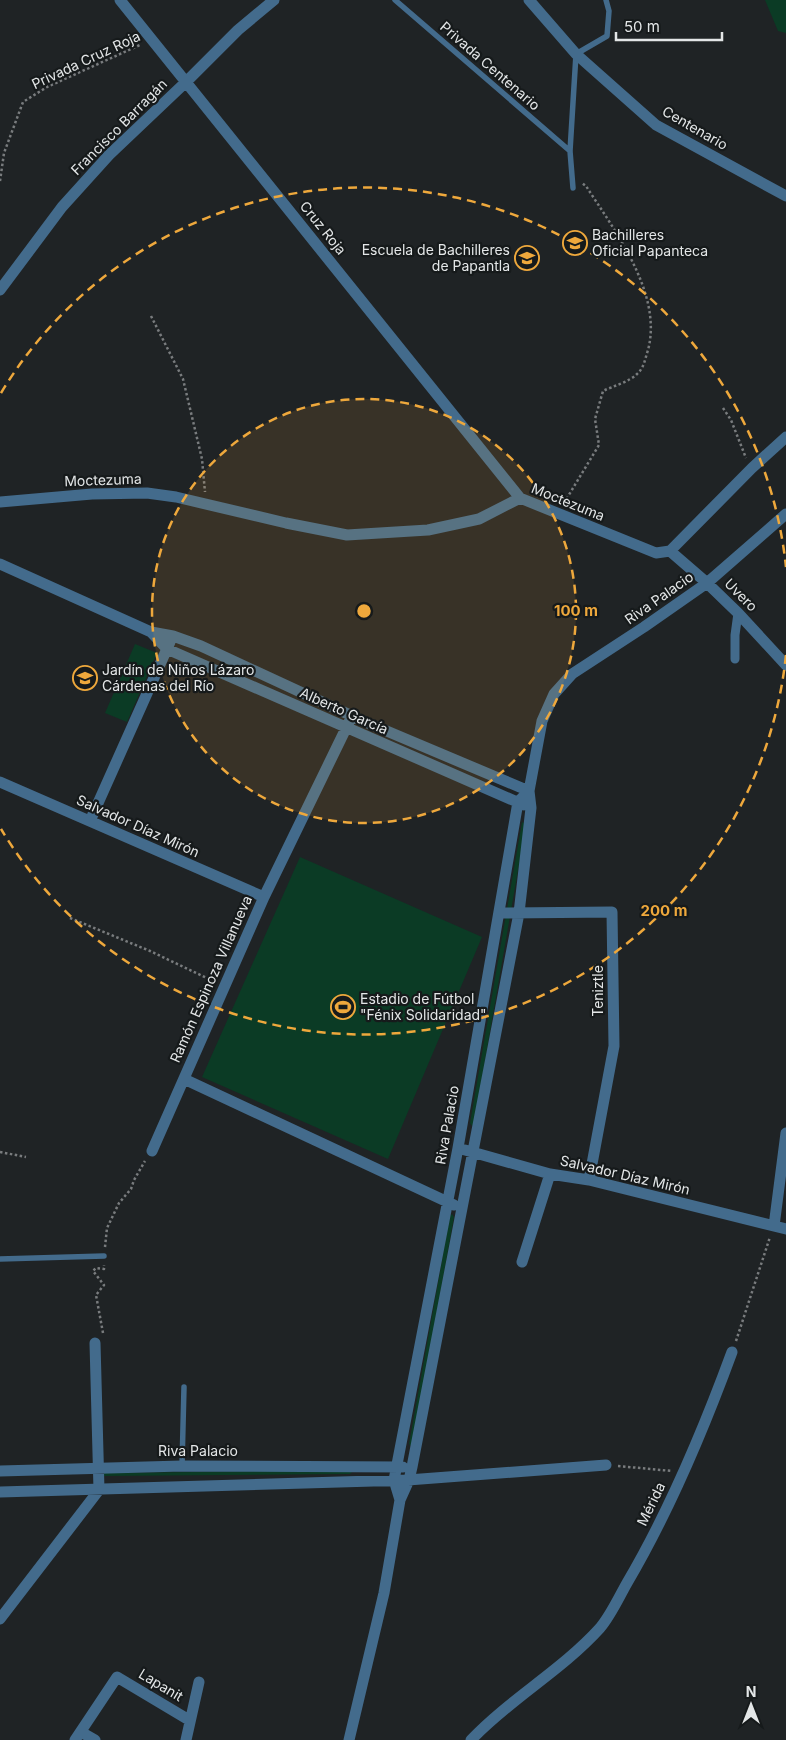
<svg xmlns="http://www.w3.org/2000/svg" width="786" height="1740" font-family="Inter,sans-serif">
  <rect width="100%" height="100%" fill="#1f2325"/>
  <path fill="#0b3b25" d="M765,0H786V33L778,31Z
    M135,644L157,653L127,722L105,713Z
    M522,822L526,824L474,1124L472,1126L470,1123Z
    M300,857L482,937L388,1159L202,1077Z
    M452,1214L454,1217L413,1444L411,1446L409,1444L450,1216Z
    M350,1470L352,1472L350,1474L103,1476L104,1473Z"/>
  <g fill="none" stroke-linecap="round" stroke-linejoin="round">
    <path stroke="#797c7e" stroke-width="2.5" stroke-dasharray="2.5 2.5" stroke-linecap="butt" d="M0,181L4,153L23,102L47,87L140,45
      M151,316L183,379L202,459L205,492
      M723,408L731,420L746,458
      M564,503L599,445L595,419L603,391C613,386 629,382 637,374C644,368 645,359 648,350C663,294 615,231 586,186L582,183
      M70,918L150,951L213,981
      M0,1152L26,1157
      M105,1247L107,1228L119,1203L131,1189L134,1180L145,1161
      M103,1333L96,1295L104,1285L93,1271L96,1268L104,1269V1265
      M736,1341L770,1237
      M618,1466L672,1471"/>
    <path stroke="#436b8c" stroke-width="5.5" d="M395,0L570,151
      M573,188L570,151L576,54L607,36L609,11L606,0
      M0,1259L104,1256
      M182,1466L184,1387"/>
    <path stroke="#436b8c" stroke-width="9" d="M735,659V635L738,613"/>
    <path stroke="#436b8c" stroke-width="11" d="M120,0L520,498
      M529,0L576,54L656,125L786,196
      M0,290L62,207L109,155L187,81L238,30L274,0
      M0,502L92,494L147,493L176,497L286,523L347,535L428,530L479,519L520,498L656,553L670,551L752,468L786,437
      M670,551L707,583L738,613L786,665
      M0,564L151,632L173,636L201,646L363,721L529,791
      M151,632L167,649L524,805
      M0,782L264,897
      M90,821L170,642
      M499,913L612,912L614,1046L589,1180
      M184,1079L454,1205
      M465,1150L550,1174L589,1180L786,1229
      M152,1151L264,897L352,716
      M774,1226L786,1133
      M522,1262L550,1174
      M0,1471L182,1466L403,1467
      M0,1492L408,1480L606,1465
      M400,1500L394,1480L458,1148L518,802L529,791
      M0,1619L99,1490L95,1343
      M81,1732L95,1740
      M75,1740L117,1677L189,1720
      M186,1740L199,1682
      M349,1740L384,1593L400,1500L409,1480L412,1467L519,913L531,808L529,791L542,721L554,694L572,674L644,627L707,583L786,514
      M471,1740C511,1698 561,1671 600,1628C611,1615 619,1597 627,1583C670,1510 703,1431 732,1352"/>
  </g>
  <circle cx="364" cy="611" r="212" fill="#eea83c" fill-opacity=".12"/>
  <g fill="none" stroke="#eea83c" stroke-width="2.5" stroke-dasharray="9 6">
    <circle cx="364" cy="611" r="212"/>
    <path d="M786 655A424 424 0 0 1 1 829M1 393A424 424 0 0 1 786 567"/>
  </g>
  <defs>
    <symbol id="university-ring" viewBox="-11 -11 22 22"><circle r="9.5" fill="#161a1b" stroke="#eea83c" stroke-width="1.5"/><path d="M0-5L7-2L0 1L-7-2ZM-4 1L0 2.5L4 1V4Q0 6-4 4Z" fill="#eea83c"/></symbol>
    <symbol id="school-ring" viewBox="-11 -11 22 22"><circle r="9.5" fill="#161a1b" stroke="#eea83c" stroke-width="1.5"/><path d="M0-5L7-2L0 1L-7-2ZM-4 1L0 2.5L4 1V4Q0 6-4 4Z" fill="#eea83c"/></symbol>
    <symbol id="stadium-ring" viewBox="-11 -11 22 22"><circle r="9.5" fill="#161a1b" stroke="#eea83c" stroke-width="1.5"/><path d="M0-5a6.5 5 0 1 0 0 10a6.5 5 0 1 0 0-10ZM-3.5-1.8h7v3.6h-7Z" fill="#eea83c"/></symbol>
  </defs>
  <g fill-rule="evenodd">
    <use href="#university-ring" x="561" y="229" width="28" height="28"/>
    <use href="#university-ring" x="513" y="244" width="28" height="28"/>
    <use href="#school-ring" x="71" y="664" width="28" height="28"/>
    <use href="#stadium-ring" x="329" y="993" width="28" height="28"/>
  </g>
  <g text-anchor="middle" stroke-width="4.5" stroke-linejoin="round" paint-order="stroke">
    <g font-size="14" fill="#e3e6e7" stroke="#161a1b">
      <text transform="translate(86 60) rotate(-25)" y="5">Privada Cruz Roja</text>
      <text transform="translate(490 66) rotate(41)" y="5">Privada Centenario</text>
      <text transform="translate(119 127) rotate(-45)" y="5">Francisco Barragán</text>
      <text transform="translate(695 128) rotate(30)" y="5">Centenario</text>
      <text transform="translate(323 228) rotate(51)" y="5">Cruz Roja</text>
      <text transform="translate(103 480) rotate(-2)" y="5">Moctezuma</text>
      <text transform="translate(568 502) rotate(22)" y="5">Moctezuma</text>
      <text transform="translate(741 595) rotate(45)" y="5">Uvero</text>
      <text transform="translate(659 598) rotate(-35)" y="5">Riva Palacio</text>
      <text transform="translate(344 711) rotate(24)" y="5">Alberto García</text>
      <text transform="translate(138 826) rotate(24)" y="5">Salvador Díaz Mirón</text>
      <text transform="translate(211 979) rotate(-66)" y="5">Ramón Espinoza Villanueva</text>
      <text transform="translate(598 991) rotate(-90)" y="5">Teniztle</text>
      <text transform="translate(447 1125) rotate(-80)" y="5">Riva Palacio</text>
      <text transform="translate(625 1175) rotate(13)" y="5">Salvador Díaz Mirón</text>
      <text x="198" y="1456">Riva Palacio</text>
      <text transform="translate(651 1504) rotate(-64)" y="5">Mérida</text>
      <text transform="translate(161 1685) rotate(31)" y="5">Lapanit</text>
    </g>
    <g font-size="14" fill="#e3e6e7" stroke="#161a1b" text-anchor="start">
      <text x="592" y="240">Bachilleres<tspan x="592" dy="16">Oficial Papanteca</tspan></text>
      <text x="510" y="255" text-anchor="end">Escuela de Bachilleres<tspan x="510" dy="16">de Papantla</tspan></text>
      <text x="102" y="675">Jardín de Niños Lázaro<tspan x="102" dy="16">Cárdenas del Río</tspan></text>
      <text x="360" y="1004">Estadio de Fútbol<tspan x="360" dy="16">"Fénix Solidaridad"</tspan></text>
    </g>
  </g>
  <circle cx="364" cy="611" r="8" fill="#eea83c" stroke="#161a1b" stroke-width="2.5"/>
  <g font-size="15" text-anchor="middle" font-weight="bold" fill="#eea83c" stroke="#161a1b" stroke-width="4.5" stroke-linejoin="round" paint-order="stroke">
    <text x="576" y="616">100 m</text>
    <text x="664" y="916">200 m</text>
  </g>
  <g transform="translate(751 1705)" stroke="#161a1b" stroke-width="4" paint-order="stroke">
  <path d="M0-4L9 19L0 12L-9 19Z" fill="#e3e6e7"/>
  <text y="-8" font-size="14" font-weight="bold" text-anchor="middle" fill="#e3e6e7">N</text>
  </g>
  <path d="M616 32v8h106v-8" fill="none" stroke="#e3e6e7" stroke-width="2.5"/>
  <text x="624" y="32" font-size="15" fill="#e3e6e7" stroke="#161a1b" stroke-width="4" paint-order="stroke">50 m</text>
</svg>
